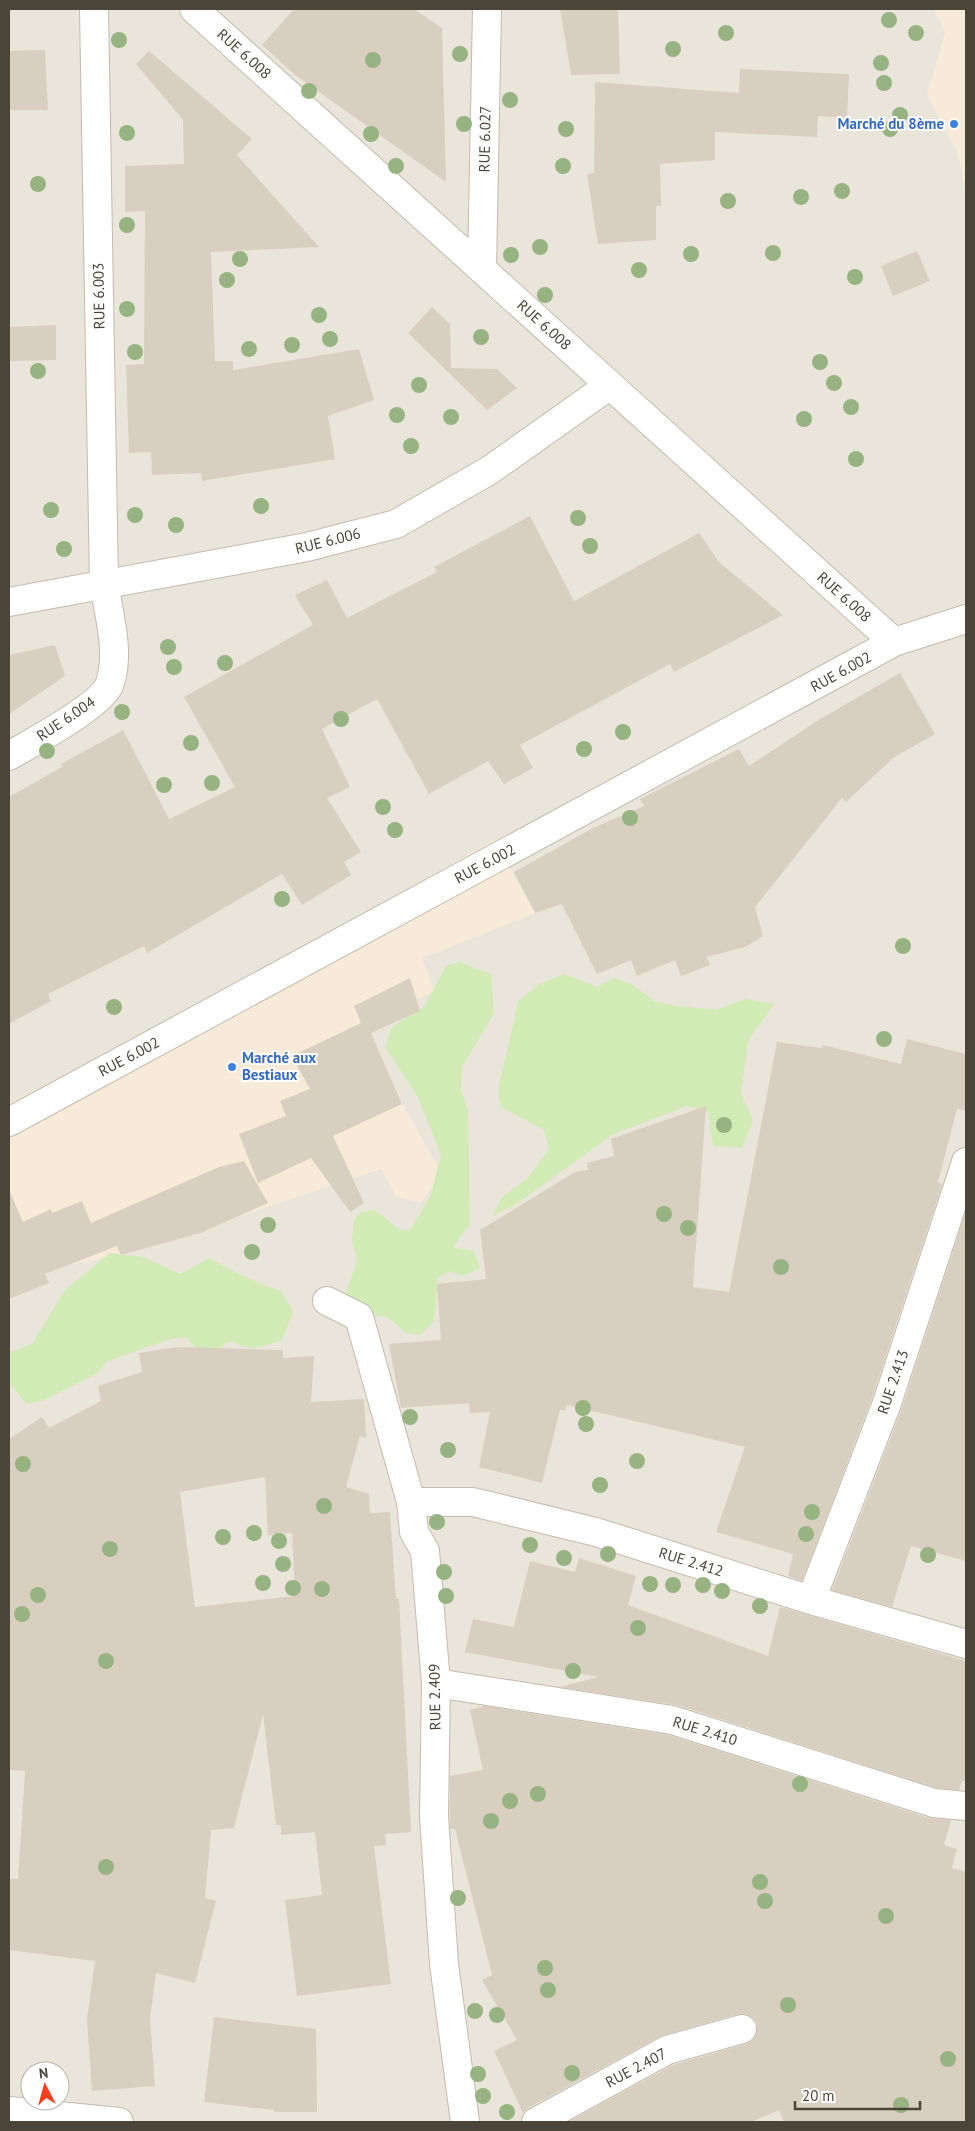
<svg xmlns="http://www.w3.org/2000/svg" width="975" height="2131" font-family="'PT Sans',sans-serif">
  <rect width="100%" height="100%" fill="#f6f3ec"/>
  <path fill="#eae5da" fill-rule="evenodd" d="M9,9H966V2122H9ZM30,2071H60V2101H30Z"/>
  <path fill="#f7ead8" d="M934,9H966V194L958,154L927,94L945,33Z
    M494,840L535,913L422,958L435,992L417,999L420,1010L371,1032L402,1103L442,1174L421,1203L396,1196L381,1169L240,1216L205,1232L121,1255L70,1264L45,1274L9,1301V1103L245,981Z"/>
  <path fill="#d2eab5" d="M459,962L491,974L494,1013L462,1067L461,1089L468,1110L470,1224L453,1247L474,1251L480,1268L462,1276L450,1271L438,1278L434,1321L420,1335L406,1333L387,1317L370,1316L345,1296L357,1260L352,1240L354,1220L362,1212L375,1210L400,1230H410L430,1197L441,1155L418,1097L385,1047L392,1027L424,1007L446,966Z
    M565,974L597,987L614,978L633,985L654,1001L677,1006L717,1010L745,999L774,1004L748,1041L741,1093L753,1121L742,1148L713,1146L708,1111L687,1106L612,1135L515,1205L493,1216L501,1198L528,1178L549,1149L544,1130L501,1107L498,1090L518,1002L539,984Z
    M110,1253L143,1257L180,1274L209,1258L243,1276L282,1292L293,1312L282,1340C264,1346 249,1353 233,1341L225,1343L216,1356L199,1352L186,1337L171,1339L108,1361L96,1374L42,1401L27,1404L9,1383V1353L32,1344L65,1290Z"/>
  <path fill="#d8cfc1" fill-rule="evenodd" d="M294,9H414L442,28L446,182L295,75L262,45Z
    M560,9H618L620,74L571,75Z
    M45,50L48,110H9V51Z
    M149,51L252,139L237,155L319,247L211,252L215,361H233V370L359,349L374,400L328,416L335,459L202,481L201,473L152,475L151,452L129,453L126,365L144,364L145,211L125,212V166L184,164L183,120L136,64Z
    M740,69L849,74L847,118L818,116L817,137L715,132V160L660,164L661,206H656V240L598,244L587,174L594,173L595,82L739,93Z
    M917,251L930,281L893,296L881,266Z
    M432,307L450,324L451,368L497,369L517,388L487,410L408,333Z
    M56,325V360L9,361V327Z
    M530,516L574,601L699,533L719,562L783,615L674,672L670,664L520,745L533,768L504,784L488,761L429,794L377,699L322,729L350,787L327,798L361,852L344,862L351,875L302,905L282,874L147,953L144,946L48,994L51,1001L9,1024V797L62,767L61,764L123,730L169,819L235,787L184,697L313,625L295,595L327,580L347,618L437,572L434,567Z
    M55,645L65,676L9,714V655Z
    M900,673L935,734L893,758L846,802L842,798L755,907L763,936L745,947L707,957L710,965L681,976L675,960L637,976L631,960L597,974L562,904L535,913L514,872L593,828L644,806L640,799L739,749L749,766L820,719Z
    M410,978L420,1011L371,1033L402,1104L333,1136L364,1203L350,1212L311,1158L258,1183L239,1134L286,1116L280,1101L310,1089L292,1056L361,1023L354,1006Z
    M907,1039L966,1054V1111L957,1109L938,1182L942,1185L872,1398L802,1581L788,1576L793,1554L716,1532L745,1447L567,1405L565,1411L560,1410L542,1483L479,1467L490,1412L470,1413L469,1403L401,1408L389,1344L441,1340L437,1284L486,1279L480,1230L575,1172L588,1170L587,1163L614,1156L611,1139L706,1106L693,1287L729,1292L777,1042L822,1048L823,1045L901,1064Z
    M244,1161L268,1203L201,1233L121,1255L117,1246L45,1274L49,1283L9,1299V1190L23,1222L51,1209L52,1213L82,1201L91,1223L219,1167Z
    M966,1211V1561L911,1546L892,1607L832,1590L902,1408Z
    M177,1347L283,1350V1358L314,1356L311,1402L364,1399L366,1438L360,1436L346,1487L369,1494L370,1513L390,1512L396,1599H399L411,1832L385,1834L386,1845L374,1846L391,1984L297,1996L285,1900L322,1895L315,1832L281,1835V1825H276L263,1714L234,1828L211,1830L205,1898L216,1901L195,1983L156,1973L150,2019L155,2086L92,2091L87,2019L95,1961L9,1950V1879H18L25,1771L9,1770L10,1719L9,1718V1439L42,1417L49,1428L101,1401L98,1386L142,1372L139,1353ZM265,1477L268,1535L292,1533L295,1596L195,1607L180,1492Z
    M579,1558L636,1576L628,1605L768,1656L780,1607L966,1661V1781H962L959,1790L937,1788L677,1705L560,1687L598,1677L465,1652L473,1619L514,1627L530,1561L575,1572Z
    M485,1706L668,1735L929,1818L951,1820L944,1845L957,1849L952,1868L966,1872V2122H784L779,2110L751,2122H568L673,2065L746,2044L753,2040L757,2032V2024L753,2018L745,2014H738L660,2036L528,2108L523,2113L494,2051L517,2040L482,1980L492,1975L455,1829H450V1776L483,1770L470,1710Z
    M214,2017L316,2029L317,2112H274V2110L204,2102Z"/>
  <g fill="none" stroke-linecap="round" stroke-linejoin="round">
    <defs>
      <path id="minor" d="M194,9L894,642
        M482,269L487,9
        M9,602L307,547L396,524L490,470L610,385
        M9,756C31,743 103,705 110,683C120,652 109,615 104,584L94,9
        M9,1122L894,642L966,619
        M327,1301L359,1317L411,1502L414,1532L425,1551L436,1683L434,1817L444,1964L465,2122
        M411,1502H473L596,1532L811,1600L966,1644
        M811,1600L887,1403L966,1162
        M436,1683L672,1720L934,1803L966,1806
        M9,2111L119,2122
        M536,2122L667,2050L742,2029"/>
    </defs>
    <use href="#minor" stroke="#c2bbae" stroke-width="30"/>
    <use href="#minor" stroke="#fff" stroke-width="28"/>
  </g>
  <g fill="#97b381">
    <circle cx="889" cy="20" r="8"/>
    <circle cx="726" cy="33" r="8"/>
    <circle cx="916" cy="33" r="8"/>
    <circle cx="119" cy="40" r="8"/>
    <circle cx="673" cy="49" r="8"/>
    <circle cx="460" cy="54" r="8"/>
    <circle cx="373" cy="60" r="8"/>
    <circle cx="881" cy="63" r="8"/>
    <circle cx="884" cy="83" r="8"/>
    <circle cx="309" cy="91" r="8"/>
    <circle cx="510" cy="100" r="8"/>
    <circle cx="900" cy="115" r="8"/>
    <circle cx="464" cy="124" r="8"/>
    <circle cx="566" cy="129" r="8"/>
    <circle cx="890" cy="129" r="8"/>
    <circle cx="127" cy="133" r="8"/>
    <circle cx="371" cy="134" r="8"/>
    <circle cx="396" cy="166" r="8"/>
    <circle cx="563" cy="166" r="8"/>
    <circle cx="38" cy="184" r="8"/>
    <circle cx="842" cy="191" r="8"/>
    <circle cx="801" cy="197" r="8"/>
    <circle cx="728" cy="201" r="8"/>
    <circle cx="127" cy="225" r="8"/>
    <circle cx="540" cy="247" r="8"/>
    <circle cx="773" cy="253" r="8"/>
    <circle cx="691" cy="254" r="8"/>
    <circle cx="511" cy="255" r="8"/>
    <circle cx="240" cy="259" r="8"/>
    <circle cx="639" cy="270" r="8"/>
    <circle cx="855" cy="277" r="8"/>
    <circle cx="227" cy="280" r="8"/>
    <circle cx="545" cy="295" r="8"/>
    <circle cx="127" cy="309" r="8"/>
    <circle cx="319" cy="315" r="8"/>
    <circle cx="481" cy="337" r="8"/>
    <circle cx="330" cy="339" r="8"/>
    <circle cx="292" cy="345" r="8"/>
    <circle cx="249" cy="349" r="8"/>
    <circle cx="135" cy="352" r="8"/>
    <circle cx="820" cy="362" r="8"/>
    <circle cx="38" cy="371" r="8"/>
    <circle cx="834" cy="383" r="8"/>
    <circle cx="419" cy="385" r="8"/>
    <circle cx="851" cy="407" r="8"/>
    <circle cx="397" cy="415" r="8"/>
    <circle cx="451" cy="417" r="8"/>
    <circle cx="804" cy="419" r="8"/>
    <circle cx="411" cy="446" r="8"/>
    <circle cx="856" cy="459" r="8"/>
    <circle cx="261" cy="506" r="8"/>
    <circle cx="51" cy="510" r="8"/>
    <circle cx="135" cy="515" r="8"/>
    <circle cx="578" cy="518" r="8"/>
    <circle cx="176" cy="525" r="8"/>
    <circle cx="590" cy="546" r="8"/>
    <circle cx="64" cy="549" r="8"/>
    <circle cx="168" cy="647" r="8"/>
    <circle cx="225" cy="663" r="8"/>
    <circle cx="174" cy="667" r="8"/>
    <circle cx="122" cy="712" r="8"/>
    <circle cx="341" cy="719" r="8"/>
    <circle cx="623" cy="732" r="8"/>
    <circle cx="191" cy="743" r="8"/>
    <circle cx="584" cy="749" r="8"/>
    <circle cx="47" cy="751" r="8"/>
    <circle cx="212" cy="783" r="8"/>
    <circle cx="164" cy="785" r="8"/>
    <circle cx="383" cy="807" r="8"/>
    <circle cx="630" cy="818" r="8"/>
    <circle cx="395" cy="830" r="8"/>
    <circle cx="282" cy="899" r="8"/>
    <circle cx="903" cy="946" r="8"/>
    <circle cx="114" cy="1007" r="8"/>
    <circle cx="884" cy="1039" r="8"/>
    <circle cx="724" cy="1125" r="8"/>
    <circle cx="664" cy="1214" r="8"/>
    <circle cx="268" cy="1225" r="8"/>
    <circle cx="688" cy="1228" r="8"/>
    <circle cx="252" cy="1252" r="8"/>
    <circle cx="781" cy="1267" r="8"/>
    <circle cx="583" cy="1408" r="8"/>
    <circle cx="410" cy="1417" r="8"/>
    <circle cx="586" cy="1424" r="8"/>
    <circle cx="448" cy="1450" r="8"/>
    <circle cx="637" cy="1461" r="8"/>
    <circle cx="23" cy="1464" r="8"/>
    <circle cx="600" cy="1485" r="8"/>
    <circle cx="324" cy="1506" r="8"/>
    <circle cx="812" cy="1512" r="8"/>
    <circle cx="437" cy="1522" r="8"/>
    <circle cx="254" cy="1533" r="8"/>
    <circle cx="806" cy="1534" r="8"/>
    <circle cx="223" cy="1537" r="8"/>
    <circle cx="279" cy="1541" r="8"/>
    <circle cx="530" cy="1545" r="8"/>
    <circle cx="110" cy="1549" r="8"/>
    <circle cx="608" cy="1554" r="8"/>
    <circle cx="928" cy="1555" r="8"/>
    <circle cx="564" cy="1558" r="8"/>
    <circle cx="283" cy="1564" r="8"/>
    <circle cx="444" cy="1572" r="8"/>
    <circle cx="263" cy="1583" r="8"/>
    <circle cx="650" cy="1584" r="8"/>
    <circle cx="673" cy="1585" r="8"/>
    <circle cx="703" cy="1585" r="8"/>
    <circle cx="293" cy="1588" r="8"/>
    <circle cx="322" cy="1589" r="8"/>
    <circle cx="722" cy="1591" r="8"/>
    <circle cx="38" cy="1595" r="8"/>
    <circle cx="446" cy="1596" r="8"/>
    <circle cx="760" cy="1606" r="8"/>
    <circle cx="22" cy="1614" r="8"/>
    <circle cx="638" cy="1628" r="8"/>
    <circle cx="106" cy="1661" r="8"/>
    <circle cx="573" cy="1671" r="8"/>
    <circle cx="800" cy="1784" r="8"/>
    <circle cx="538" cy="1794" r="8"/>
    <circle cx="510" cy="1801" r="8"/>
    <circle cx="491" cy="1821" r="8"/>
    <circle cx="106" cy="1867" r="8"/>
    <circle cx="760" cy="1882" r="8"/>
    <circle cx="458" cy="1898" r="8"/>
    <circle cx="765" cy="1901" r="8"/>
    <circle cx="886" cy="1916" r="8"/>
    <circle cx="545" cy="1968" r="8"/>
    <circle cx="548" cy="1990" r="8"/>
    <circle cx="788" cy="2005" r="8"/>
    <circle cx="475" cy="2011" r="8"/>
    <circle cx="497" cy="2015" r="8"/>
    <circle cx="948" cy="2059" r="8"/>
    <circle cx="572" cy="2073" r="8"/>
    <circle cx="478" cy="2074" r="8"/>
    <circle cx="483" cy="2096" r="8"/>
    <circle cx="901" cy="2105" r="8"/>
    <circle cx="507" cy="2112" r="8"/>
  </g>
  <g fill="#3f7fe0" stroke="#fff" stroke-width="2">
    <circle cx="954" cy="124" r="5"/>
    <circle cx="232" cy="1067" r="5"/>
  </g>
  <g text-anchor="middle" stroke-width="4" stroke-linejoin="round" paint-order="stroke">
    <g font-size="15" fill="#4b4439" stroke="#fff">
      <text transform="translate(244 54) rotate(42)" y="5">RUE 6.008</text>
      <text transform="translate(485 139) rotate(-89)" y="5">RUE 6.027</text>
      <text transform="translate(99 296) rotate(-91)" y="5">RUE 6.003</text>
      <text transform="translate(544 325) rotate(42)" y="5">RUE 6.008</text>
      <text transform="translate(328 541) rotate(-14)" y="5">RUE 6.006</text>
      <text transform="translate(844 597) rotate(42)" y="5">RUE 6.008</text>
      <text transform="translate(841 672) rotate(-29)" y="5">RUE 6.002</text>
      <text transform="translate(66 719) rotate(-34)" y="5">RUE 6.004</text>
      <text transform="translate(485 864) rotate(-28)" y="5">RUE 6.002</text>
      <text transform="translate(129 1057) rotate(-28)" y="5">RUE 6.002</text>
      <text transform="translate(893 1382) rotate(-71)" y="5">RUE 2.413</text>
      <text transform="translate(691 1562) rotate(17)" y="5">RUE 2.412</text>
      <text transform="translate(435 1697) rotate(-91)" y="5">RUE 2.409</text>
      <text transform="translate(705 1731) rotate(17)" y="5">RUE 2.410</text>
      <text transform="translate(636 2068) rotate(-28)" y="5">RUE 2.407</text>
    </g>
    <g font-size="15" font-weight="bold" fill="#366cbe" stroke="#fff" text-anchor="end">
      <text x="944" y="129">Marché du 8ème</text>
      <text x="242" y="1063" text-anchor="start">Marché aux<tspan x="242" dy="17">Bestiaux</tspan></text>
    </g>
  </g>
  <rect width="975" height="2131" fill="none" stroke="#4b4439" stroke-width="20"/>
  <g transform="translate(45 2086) rotate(354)"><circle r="24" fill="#ffffff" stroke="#b7b4b0"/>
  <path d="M0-4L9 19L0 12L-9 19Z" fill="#fc3f1d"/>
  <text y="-8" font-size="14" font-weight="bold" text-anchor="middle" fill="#4b4439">N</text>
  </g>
  <path d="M795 2101v8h125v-8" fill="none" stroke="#4b4439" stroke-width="2.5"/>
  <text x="802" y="2101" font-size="15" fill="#4b4439" stroke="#ffffff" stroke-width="4" paint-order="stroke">20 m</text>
</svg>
